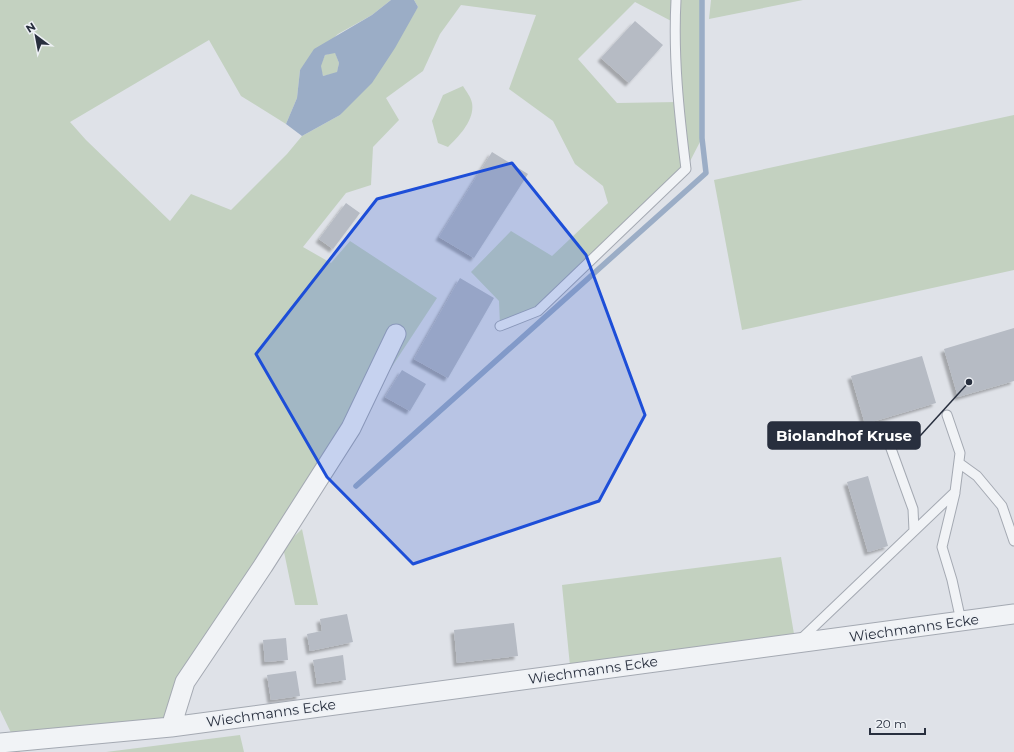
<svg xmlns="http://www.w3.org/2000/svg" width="1014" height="752" font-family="Montserrat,sans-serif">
  <defs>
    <filter id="shadow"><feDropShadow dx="-3.5" dy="3.5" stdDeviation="1" flood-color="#0004"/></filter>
  </defs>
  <rect width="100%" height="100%" fill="#dfe2e8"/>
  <path fill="#c3d1c0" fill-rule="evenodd" d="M0,0H391L372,15L338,34L300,70L297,98L286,124L241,96L209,40L70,122L86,140L170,221L191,194L231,210L287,154L302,136L340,115L418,7L414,0H702V138L686,169L538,311L500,326L499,301L471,272L511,231L552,256L608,203L603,186L575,164L553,121L509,89L536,15L461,5L440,34L423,71L386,98L399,120L373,147L371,185L346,193L303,247L331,263L350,241L437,298L185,682L171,727L16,742L20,752H0L15,741L0,710ZM635,2L675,23L678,102L617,103L578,59Z
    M711,0H803L709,19Z
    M335,52L339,63L337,73L323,76L320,66L325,55Z
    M463,86C466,91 471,97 472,103C475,120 459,136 448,147L438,143L432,121L443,95Z
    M1014,115V270L742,330L714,180Z
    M302,529L318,605H295L283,547Z
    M781,557L794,634L570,666L562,585Z
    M240,735L244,752H106Z"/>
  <path fill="#9badc6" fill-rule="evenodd" d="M391,0H414L418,7L395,48L372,83L340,115L302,136L286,124L297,98L300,70L314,49L372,15ZM335,53L339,63L337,72L323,76L321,66L325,55Z"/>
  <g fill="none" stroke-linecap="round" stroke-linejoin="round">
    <path stroke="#9badc6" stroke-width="5.5" d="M356,486L706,173L702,138V0"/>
  </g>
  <path fill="#b6bbc4" filter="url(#shadow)" d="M635,21L663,45L629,83L601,58Z
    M492,152L528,174L474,258L439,237Z
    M346,203L360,213L333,249L319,239Z
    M460,278L494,298L448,378L414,359Z
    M1014,328V381L958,397L944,349Z
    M922,356L936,403L865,424L851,376Z
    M402,370L426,384L410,411L385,397Z
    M868,476L888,546L868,552L847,482Z
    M347,614L353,642L310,651L307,634L322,631L320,619Z
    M514,623L518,656L457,663L454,630Z
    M286,638L288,660L265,662L263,640Z
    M343,655L346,680L317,684L313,660Z
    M296,671L300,696L271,700L267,675Z"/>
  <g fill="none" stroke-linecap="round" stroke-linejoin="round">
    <defs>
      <path id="service" d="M500,326L538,311L686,169C679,113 673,57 676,0
        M889,443L913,509L914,531
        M959,463L977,476L1002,506L1014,541
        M955,493L942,547L952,580L961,621
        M800,640L955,492L960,453L947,415"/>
      <path id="minor" d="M171,727L185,682L263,566L351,428L396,334
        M0,743L171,727L1014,614"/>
    </defs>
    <use href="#service" stroke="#a4a9b2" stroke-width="11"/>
    <use href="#minor" stroke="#a4a9b2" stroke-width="21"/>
    <use href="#service" stroke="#f1f3f6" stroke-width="9"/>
    <use href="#minor" stroke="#f1f3f6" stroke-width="19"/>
  </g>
  <path fill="#1d4ed8" fill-opacity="0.2" stroke="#1d4ed8" stroke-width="3" stroke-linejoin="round" d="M512,163L586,255L645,415L599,501L413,564L327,477L256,354L377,199Z"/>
  <g text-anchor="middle" stroke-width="3.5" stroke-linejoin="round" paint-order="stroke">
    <g font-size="14" fill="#282f3e" stroke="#eef1f5">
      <text transform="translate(914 628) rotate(-8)" y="5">Wiechmanns Ecke</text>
      <text transform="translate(593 670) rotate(-8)" y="5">Wiechmanns Ecke</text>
      <text transform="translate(271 713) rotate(-8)" y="5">Wiechmanns Ecke</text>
    </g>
  </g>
  <path fill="none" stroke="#282f3e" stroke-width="1.5" d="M969 382L920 436"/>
  <circle fill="#282f3e" stroke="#eef1f5" stroke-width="1.5" cx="969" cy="382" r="4"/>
  <rect fill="#282f3e" stroke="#282f3e" stroke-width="1.5" x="768" y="422" width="152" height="27" rx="4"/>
  <g font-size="15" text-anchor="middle" font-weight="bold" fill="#fff">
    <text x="844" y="441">Biolandhof Kruse</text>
  </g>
  <g transform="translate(36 36) rotate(328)" stroke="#eef1f5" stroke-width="3" paint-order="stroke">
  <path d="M0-3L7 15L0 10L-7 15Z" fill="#282f3e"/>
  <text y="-6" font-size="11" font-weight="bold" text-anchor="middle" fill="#282f3e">N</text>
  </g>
  <path d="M870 728v6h55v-6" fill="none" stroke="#282f3e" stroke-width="2"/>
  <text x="876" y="728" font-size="12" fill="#282f3e" stroke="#eef1f5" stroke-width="3" paint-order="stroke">20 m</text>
</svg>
